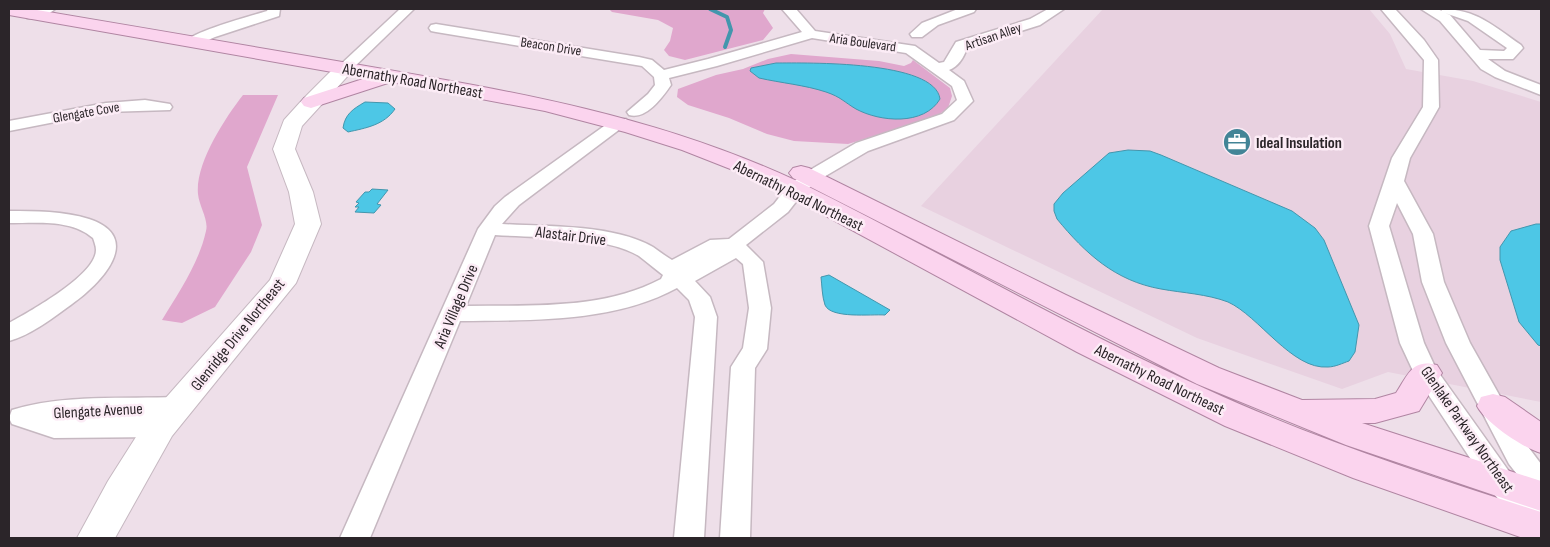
<svg xmlns="http://www.w3.org/2000/svg" width="1550" height="547" font-family="'Sofia Sans Condensed',sans-serif">
  <rect width="100%" height="100%" fill="#eedfe9"/>
  <path fill="#e8d1e0" d="M1103,9H1369L1390,34L1406,69L1473,81L1541,102V402L1388,372L1342,389L1197,338L921,206Z"/>
  <path fill="#e0a7cd" d="M609,9H765L763,13L773,28L763,40L685,60L669,56L664,50L670,41L673,28L658,20L612,12Z
    M791,54L879,61L904,66L911,63L913,60L950,88L952,96L948,108L934,118L848,144L794,141L767,134L729,118L688,105L677,97L678,89L716,75L743,69L768,59Z
    M243,95H278L247,167L262,225L251,252L215,307L182,323L162,320C179,292 199,263 206,231C209,220 199,206 198,194C195,164 225,118 243,95Z"/>
  <path fill="#4dc7e6" stroke="#4396ad" d="M776,63C806,63 935,60 940,99C924,126 880,122 856,109C844,102 841,97 826,92C805,85 781,83 759,78L750,71L751,68Z
    M365,102L388,103L395,109C384,125 366,128 348,132L343,128C345,114 353,109 365,102Z
    M1128,150L1150,151L1161,155L1292,211L1315,228L1324,240L1359,325L1355,352L1349,361C1343,363 1335,367 1328,367C1292,370 1259,316 1228,302C1207,294 1183,293 1161,289C1115,281 1085,253 1057,219L1054,211V204L1063,193L1109,153Z
    M372,189L388,190L377,204L381,205L374,213L355,212L359,207H355L359,203L356,202L365,192H369Z
    M1536,224H1541V346L1538,345L1519,322L1500,260V247L1511,231Z
    M829,275L890,310L885,315C871,314 831,319 825,305C822,296 822,286 821,277Z"/>
  <g fill="none" stroke-linecap="round" stroke-linejoin="round">
    <path stroke="#4396ad" stroke-width="4" d="M710,9L727,17L731,30L725,47"/>
    <defs>
      <path id="street" d="M37,9H55C49,15 36,20 27,18L25,15L27,12Z
        M268,9H280L279,16L215,37L197,45H187L185,42C194,31 251,16 267,11Z
        M400,9H414L350,71H340L338,68L340,65Z
        M782,9H796L815,31L915,46L939,63L944,62L956,42L1030,19L1048,9H1064L1040,25L967,48C964,57 958,67 949,70L964,81L973,101L954,120L868,151L817,181L802,194L788,212L746,245L763,262L771,308L767,349L755,368L750,538H720L731,367L743,348L749,308L743,264L736,258L695,281L710,297L717,317L704,538H674L695,317L689,300L677,288C613,323 531,320 460,321L370,538H340L478,229L495,206L505,197L614,119H626L628,123L519,205L502,224C548,227 612,224 653,247C659,251 665,256 672,260L710,240L729,239L774,204L788,186L805,173L856,143L942,114L957,100L952,86L906,53L812,38L717,66L669,78L671,85C662,98 646,120 629,115L627,112L648,94L655,85L654,77L642,66L436,32L431,31L429,28L431,25L436,24L639,57L652,60L664,70L708,59L802,32ZM495,235C536,238 604,235 639,256C647,262 655,269 663,275L661,279C602,310 531,305 466,306Z
        M958,9H976L974,12L938,25L922,37H912L910,34L922,23Z
        M1381,9H1395L1424,40L1438,60L1439,107L1410,158L1404,181L1433,234L1444,282L1470,343L1529,448L1541,464V495L1531,492L1509,464L1446,343L1422,282L1413,234L1397,203L1389,226L1424,343L1436,369L1513,477L1541,507V538L1531,535L1493,493L1414,373L1400,343L1369,226L1392,158L1423,107L1424,60Z
        M1421,9H1437L1442,11L1441,9C1477,9 1493,26 1521,45L1523,48L1513,59H1488L1505,71L1541,85V95L1495,77L1481,69L1440,21ZM1445,13L1468,21L1507,48L1504,51L1480,50L1450,15Z
        M145,100L170,104L172,107L170,110L106,112L9,131V121L106,103Z
        M9,211C36,211 63,211 89,219C146,238 99,285 72,304C53,318 31,335 9,341V323C29,312 96,275 96,250C96,246 94,241 93,238C71,219 37,223 9,223Z
        M177,397L186,400L190,407L186,414L177,417H160L169,420L173,427L169,434L160,437L54,438L12,424L9,418L12,410C62,394 125,399 177,397Z"/>
      <path id="secondary" d="M345,62L352,64L355,68L302,126L295,149L313,192L321,224L296,283L172,436L115,538H77L108,481L148,418L270,280L295,224L289,192L273,149L284,120L304,98L338,64Z"/>
      <path id="primary" d="M9,9H31C143,28 255,47 366,66C517,92 657,116 797,181C934,249 1067,326 1206,389C1315,439 1428,476 1541,512V538H1523L1353,478L1225,426L1077,352L800,202L738,172L682,150L625,132L545,111L391,82L311,108L304,106L301,102L304,98L366,78L9,15Z
        M801,166L809,168L1066,295L1219,368L1302,400L1375,399L1396,393C1408,375 1412,358 1437,365L1442,373L1419,411L1375,423H1362L1541,481V511L1346,445L1197,384L793,178L789,173L793,168Z
        M1493,394L1505,397L1541,422V453C1523,448 1486,423 1477,406L1481,397Z"/>
    </defs>
    <use href="#street" stroke="#c6b8c1" stroke-width="3"/>
    <use href="#secondary" stroke="#c6b8c1" stroke-width="2"/>
    <use href="#primary" stroke="#b085a2" stroke-width="2"/>
    <use href="#street" fill="#fff" fill-rule="evenodd"/>
    <use href="#secondary" fill="#fff" fill-rule="evenodd"/>
    <use href="#primary" fill="#fbd4ee" fill-rule="evenodd"/>
  </g>
  <defs>
    <symbol id="office-disc" viewBox="-11 -11 22 22"><circle r="9.5" fill="#428496" stroke="#fcecf6"/><path d="M-6-3h4V-5.5h4V-3h4V5H-6ZM-1-4.5V-3h2v-1.5ZM-6 0V1H6V0Z" fill="#fff"/></symbol>
  </defs>
  <g fill-rule="evenodd">
    <use href="#office-disc" x="1221" y="126" width="32" height="32"/>
  </g>
  <g text-anchor="middle" stroke-width="5" stroke-linejoin="round" paint-order="stroke">
    <g font-size="14" fill="#2b2529" stroke="#fcecf6">
      <text transform="translate(993 36) rotate(-19)" y="5">Artisan Alley</text>
      <text transform="translate(863 42) rotate(8)" y="5">Aria Boulevard</text>
      <text transform="translate(551 46) rotate(9)" y="5">Beacon Drive</text>
      <text transform="translate(86 112) rotate(-10)" y="5">Glengate Cove</text>
    </g>
    <g font-size="16" fill="#2b2529" stroke="#fcecf6">
      <text transform="translate(413 80) rotate(10)" y="6">Abernathy Road Northeast</text>
      <text transform="translate(799 195) rotate(26)" y="6">Abernathy Road Northeast</text>
      <text transform="translate(571 235) rotate(7)" y="6">Alastair Drive</text>
      <text transform="translate(455 306) rotate(-67)" y="6">Aria Village Drive</text>
      <text transform="translate(237 334) rotate(-51)" y="6">Glenridge Drive Northeast</text>
      <text transform="translate(1160 379) rotate(26)" y="6">Abernathy Road Northeast</text>
      <text transform="translate(98 410) rotate(-3)" y="6">Glengate Avenue</text>
      <text transform="translate(1468 429) rotate(55)" y="6">Glenlake Parkway Northeast</text>
    </g>
    <g font-size="16" font-weight="bold" fill="#2b2529" stroke="#fcecf6" text-anchor="start">
      <text x="1256" y="148">Ideal Insulation</text>
    </g>
  </g>
  <rect width="1550" height="547" fill="none" stroke="#2b2529" stroke-width="20"/>
</svg>
